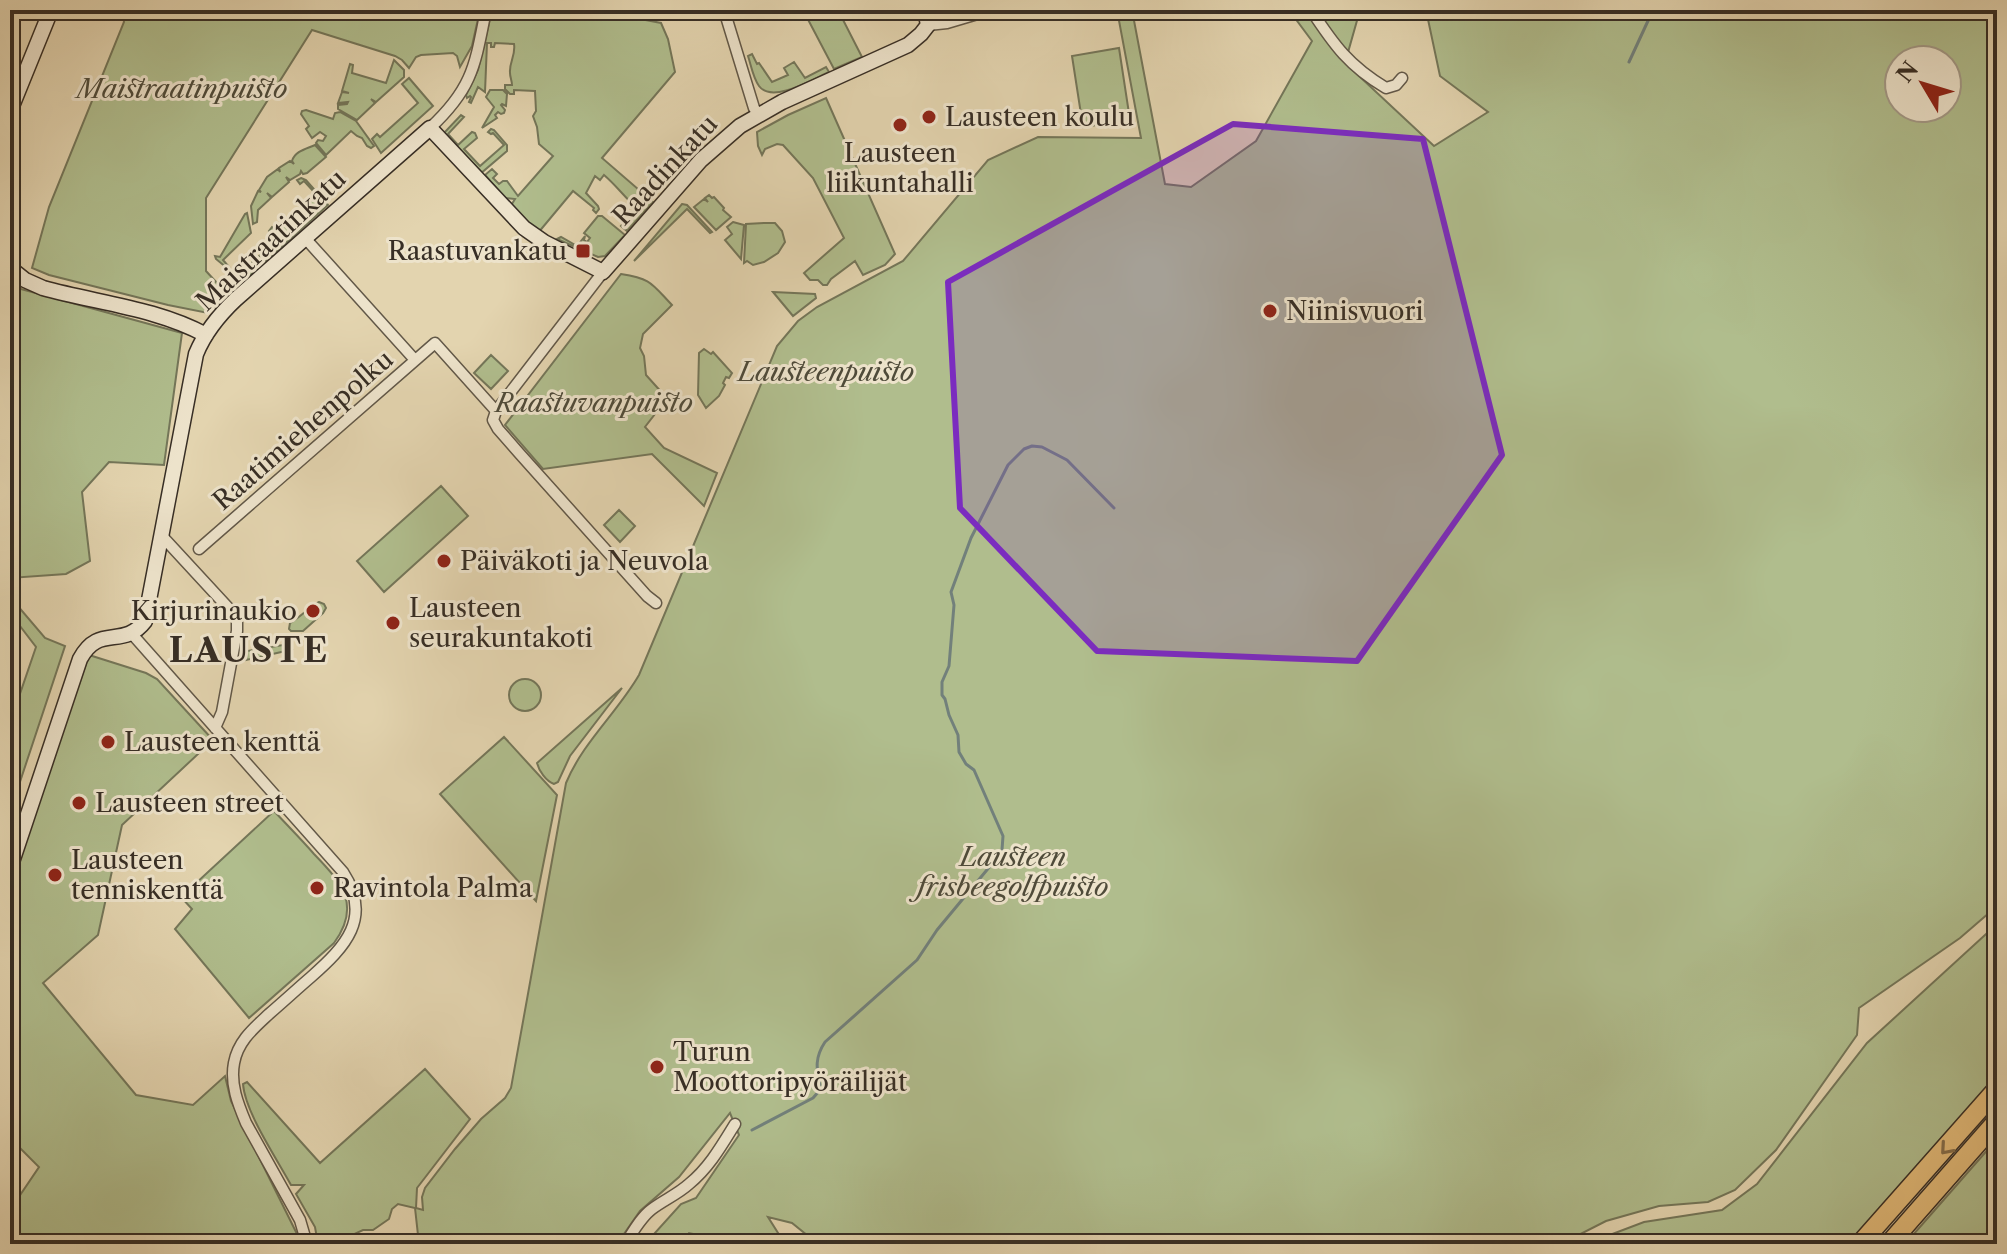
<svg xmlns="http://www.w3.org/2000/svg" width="2007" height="1254" font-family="'Libre Caslon Text',serif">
  <rect width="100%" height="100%" fill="#e3d4af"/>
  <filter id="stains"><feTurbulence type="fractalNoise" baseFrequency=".0025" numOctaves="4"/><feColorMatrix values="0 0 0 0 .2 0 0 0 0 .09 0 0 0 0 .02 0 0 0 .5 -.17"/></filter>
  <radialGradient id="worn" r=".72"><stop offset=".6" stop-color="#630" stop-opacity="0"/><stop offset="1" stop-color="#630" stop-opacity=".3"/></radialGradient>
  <path fill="#b0bd8d" stroke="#747659" stroke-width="2" fill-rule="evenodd" d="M122,10H480L472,46L460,67L457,56L453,53L421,55L416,57L409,68L402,60L395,56L312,30L206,198V271L228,295L208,313L168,305L49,275L32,268L49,207L124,22Z
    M492,10H609V13L661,23L668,39L675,72L602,158L653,202L627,231L621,226L623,224L626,225L638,209C625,198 617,186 604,175L600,180L595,176L586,193L598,206L599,209L596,213L593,210L594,208L573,191L538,233L510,207L515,199L505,198L485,175L492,169L497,174L493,178L499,184L503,181H507L518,196L553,156L539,144L537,127L533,116L536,111L535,91L514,90V94H510L505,89V85H512C512,81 510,77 510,73C509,62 516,55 514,44L495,43L494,47H491V43H487L485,92L478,87L471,103L469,102L471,97L470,96L467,98L466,95L478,70Z
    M803,10H838L862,57L834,69Z
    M1117,10H1132L1165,184L1191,187L1256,141L1312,41L1289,10H1360L1345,63L1434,146L1488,112L1440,76L1426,10H1997V906L1960,938L1859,1008L1857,1035L1776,1150L1735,1190L1708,1202L1659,1206L1606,1221L1561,1244H818L792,1223L768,1217L785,1244H742L689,1233L682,1244H645L681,1204L696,1198L739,1135L730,1113L679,1177L640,1211L617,1244H419L415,1208L398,1204L392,1209L389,1219L373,1230H363L352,1235L342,1244H318L315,1227L296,1194L304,1185H291C277,1159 245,1112 243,1084L247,1082L320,1163L425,1069L470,1119L417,1188L416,1208L423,1210L422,1197L425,1188L455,1149L481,1119L505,1098L511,1088L566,783C583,742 617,713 639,675L777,346L798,321L817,307L903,261L988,160L1038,137L1141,138ZM1899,60H1947V108H1899Z
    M1119,48L1130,120L1083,127L1072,56Z
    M752,54L757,64L759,63L772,82L788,75L784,68L794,62L805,78L826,67L829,72C813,79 772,104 759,86C753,78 751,65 748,56Z
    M394,60L404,70V77L376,102L371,99L375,103L357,120L338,109V105L347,104L348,102L338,103L342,92L349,93L342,91L350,64L353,65L352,73L386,83Z
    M409,78L433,106L381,153L372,139L377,134L380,137L418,103L402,84Z
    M490,90H503L507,94L506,106L502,104L501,105L505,110L504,113L501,114L498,112L495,115L497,118L482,128L494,107L486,97Z
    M826,98L895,254L885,265L863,275L855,261L831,279L827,285H823L818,280H810L804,273L844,238L813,178L783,145L777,144L765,149L762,155L758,146L757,132L788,115Z
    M306,110L333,119L335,113L340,112L356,121L374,146L371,148L367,146L362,138L357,136L351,131L326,155L316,143L318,140L323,141L326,136L320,132L312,138L306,129L309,126L301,114L302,111Z
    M461,115L464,117L448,134L458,145L472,132L475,133L477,138L464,149L480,166L504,145L493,133L491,134L488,132L491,129L494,130L507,145V151L480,174L444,133Z
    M315,145L326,157L307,173L303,174L301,171L300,174L290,180L286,177L289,182L272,197L267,193L271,198L258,210L257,222L253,224L251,206L258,191L261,192L259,190L267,177L278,169L280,172L279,168L290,161L294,164L292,161C295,151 306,149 315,145Z
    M301,178L306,180L328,205L234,290V270L239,274L276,241L269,231L272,227L275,229L315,193L304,181L300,184L297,180Z
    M709,195L712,198L714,197L724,208L723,210L731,217L716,230L694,207L704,199L708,202L705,198Z
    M682,204L687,205L712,232L710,233L687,209L634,261Z
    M247,213L251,233L223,260L229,267L227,268L216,259L215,256L220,257L245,214Z
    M598,216H602L625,235L605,256L598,257L557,239L561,237L577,246L585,236L584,240L587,242L590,238L584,233Z
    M733,222L744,225L741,259L725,240L732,234L727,227Z
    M764,223H775L782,231L785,242L778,253L764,262L753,265L747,261L744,263L746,224Z
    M621,274C652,279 651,283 672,305L643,334L640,348L644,356L646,375L664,395L655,414L645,427L664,448L717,473L704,506L652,454L543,469L505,425Z
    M10,286L182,333L164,465L109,462L82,492L90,561L66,574L10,578Z
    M773,292L815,294L816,298L793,316Z
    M704,349L711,354L713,352L732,373L729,378L726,377L723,383L725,385L719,396L706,408L698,395L699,353Z
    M491,355L508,371L491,389L474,373Z
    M441,486L468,516L384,592L357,561Z
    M619,510L635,526L620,542L604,525Z
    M10,600L17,605L45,638L65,646L10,812V723L36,647L10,613Z
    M319,602L324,604L326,608L323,613L303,631H291L289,629L290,623C301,617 310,606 319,602Z
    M289,644L292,649L290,650L246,660L247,651Z
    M89,655L146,673L157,679L213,740L122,825L98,935L43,983L136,1095L193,1105L225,1076L231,1101L302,1244H10V1210L39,1167L10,1138V884Z
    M509 695a16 16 0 1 1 32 0a16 16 0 1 1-32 0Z
    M622,688L570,756L558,782L554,784C546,781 539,771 537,763Z
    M504,737L557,795L536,901L440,794Z
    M274,811C287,825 301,839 314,854C341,882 362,905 334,943L249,1018L175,929L192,909L181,897Z
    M1997,924V1075L1880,1210L1847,1244H1586L1644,1222L1722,1210L1757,1184L1867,1043Z
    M1997,1139V1244H1905Z"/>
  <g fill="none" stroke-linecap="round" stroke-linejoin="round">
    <path stroke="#72807b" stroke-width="3" d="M1629,62L1653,10
      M820,1085C816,1068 815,1057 825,1042L917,960L937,930L996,859L1002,850L1003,836L974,770L966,764L959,752L958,735L949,715L945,699L942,695V682L949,666L954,605L951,592L971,538L1008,465L1024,449L1032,446L1042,447L1067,460L1114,508
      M752,1130L813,1098L820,1090"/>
    <defs>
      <path id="street" d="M724,10L754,108L758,114
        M1198,10L1214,12L1215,10
        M1311,10C1334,45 1349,66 1386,88L1396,85L1402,78
        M928,25L947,23L991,10
        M430,128C473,88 475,65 486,10
        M305,238L415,360
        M603,272L496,411L493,420L498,429L519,453L647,596L656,603
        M161,535L233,613L237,620V631L222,712L215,728
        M199,549L435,343L496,411
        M132,634L343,872C373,918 345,947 311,977C297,989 283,1002 269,1014C254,1028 238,1041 234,1063C230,1084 238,1104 246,1123L300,1220L307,1244
        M625,1244C633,1232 641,1217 652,1209C664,1200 678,1194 689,1184C709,1168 722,1145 735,1124"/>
      <path id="secondary" d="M10,111L51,10
        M10,268L25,280L43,288C97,303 156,308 206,335
        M10,868L80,659C99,623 123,650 145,621L196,354C205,332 219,315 236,299L430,128L524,228L544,242L603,272L701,160L740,126L782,102L908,45L921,34L928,25L925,10"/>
      <path id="highway" d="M1860,1244L1997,1089
        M1889,1244L1997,1121"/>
    </defs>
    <use href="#street" stroke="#625848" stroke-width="13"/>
    <use href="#secondary" stroke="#372e25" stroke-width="17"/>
    <use href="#highway" stroke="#372e25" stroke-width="21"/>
    <use href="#street" stroke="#ede3cb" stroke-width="10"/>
    <use href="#secondary" stroke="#ede3cb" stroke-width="14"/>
    <use href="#highway" stroke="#e2ba78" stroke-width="18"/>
  </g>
  <defs><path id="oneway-chevron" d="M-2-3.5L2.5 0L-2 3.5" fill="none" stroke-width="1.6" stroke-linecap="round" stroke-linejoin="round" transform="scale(2)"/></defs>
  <use stroke="#846d4a" href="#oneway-chevron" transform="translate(1946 1149) rotate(131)"/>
  <path fill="#7b2cbf" fill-opacity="0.2" stroke="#7b2cbf" stroke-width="6" stroke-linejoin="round" d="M1233,124L1423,139L1502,455L1357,661L1097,651L960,508L948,282Z"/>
  <g fill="#8f2418" stroke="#ede3cb" stroke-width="3">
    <circle cx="929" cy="117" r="8"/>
    <circle cx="900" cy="125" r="8"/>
    <rect x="575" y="243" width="16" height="16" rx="4"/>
    <circle cx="1270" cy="311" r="8"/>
    <circle cx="444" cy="561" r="8"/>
    <circle cx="313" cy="611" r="8"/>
    <circle cx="393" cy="623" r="8"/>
    <circle cx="108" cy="742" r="8"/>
    <circle cx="79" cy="803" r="8"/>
    <circle cx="55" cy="875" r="8"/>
    <circle cx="317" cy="888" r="8"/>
    <circle cx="657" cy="1067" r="8"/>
  </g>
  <g text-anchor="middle" stroke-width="6" stroke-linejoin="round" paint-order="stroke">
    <g font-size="26" font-style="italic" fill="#4f4b3a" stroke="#ede3cb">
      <text x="182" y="98">Maistraatinpuisto</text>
      <text x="826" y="381">Lausteenpuisto</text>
      <text x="594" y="412">Raastuvanpuisto</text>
      <text x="1013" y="866">Lausteen<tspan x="1013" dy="30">frisbeegolfpuisto</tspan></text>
    </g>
    <g font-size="26" fill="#372e25" stroke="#ede3cb" text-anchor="start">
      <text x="945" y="126">Lausteen koulu</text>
      <text x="900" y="162" text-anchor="middle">Lausteen<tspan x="900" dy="30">liikuntahalli</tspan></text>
      <text x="567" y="260" text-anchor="end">Raastuvankatu</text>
      <text x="1286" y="320">Niinisvuori</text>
      <text x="460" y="570">Päiväkoti ja Neuvola</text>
      <text x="409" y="617">Lausteen<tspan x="409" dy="30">seurakuntakoti</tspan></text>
      <text x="297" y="620" text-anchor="end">Kirjurinaukio</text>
      <text x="124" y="751">Lausteen kenttä</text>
      <text x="95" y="812">Lausteen street</text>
      <text x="71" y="869">Lausteen<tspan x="71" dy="30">tenniskenttä</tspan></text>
      <text x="333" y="897">Ravintola Palma</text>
      <text x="673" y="1061">Turun<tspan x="673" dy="30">Moottoripyöräilijät</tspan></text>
    </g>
    <g font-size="26" fill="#372e25" stroke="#ede3cb">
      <text transform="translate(665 170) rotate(-47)" y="9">Raadinkatu</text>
      <text transform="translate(271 240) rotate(-43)" y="9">Maistraatinkatu</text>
      <text transform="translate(303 430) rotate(-41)" y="9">Raatimiehenpolku</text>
    </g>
    <g font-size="34" font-weight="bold" letter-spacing="2" fill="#372e25" stroke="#ede3cb">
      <text x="249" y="662">LAUSTE</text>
    </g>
  </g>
  <rect width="2007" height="1254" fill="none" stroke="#e3d4af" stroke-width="40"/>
  <rect x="12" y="12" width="1983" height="1230" fill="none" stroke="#372e25" stroke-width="4"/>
  <rect x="20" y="20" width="1967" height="1214" fill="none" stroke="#372e25" stroke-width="2"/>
  <g transform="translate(1923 84) rotate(308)"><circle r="38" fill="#ede3cb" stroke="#a49b89" stroke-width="2"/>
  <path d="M0-6L14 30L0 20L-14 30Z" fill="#8f2418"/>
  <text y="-12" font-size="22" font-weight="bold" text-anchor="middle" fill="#372e25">N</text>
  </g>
  <rect width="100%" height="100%" filter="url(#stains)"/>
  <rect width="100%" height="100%" fill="url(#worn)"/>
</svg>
